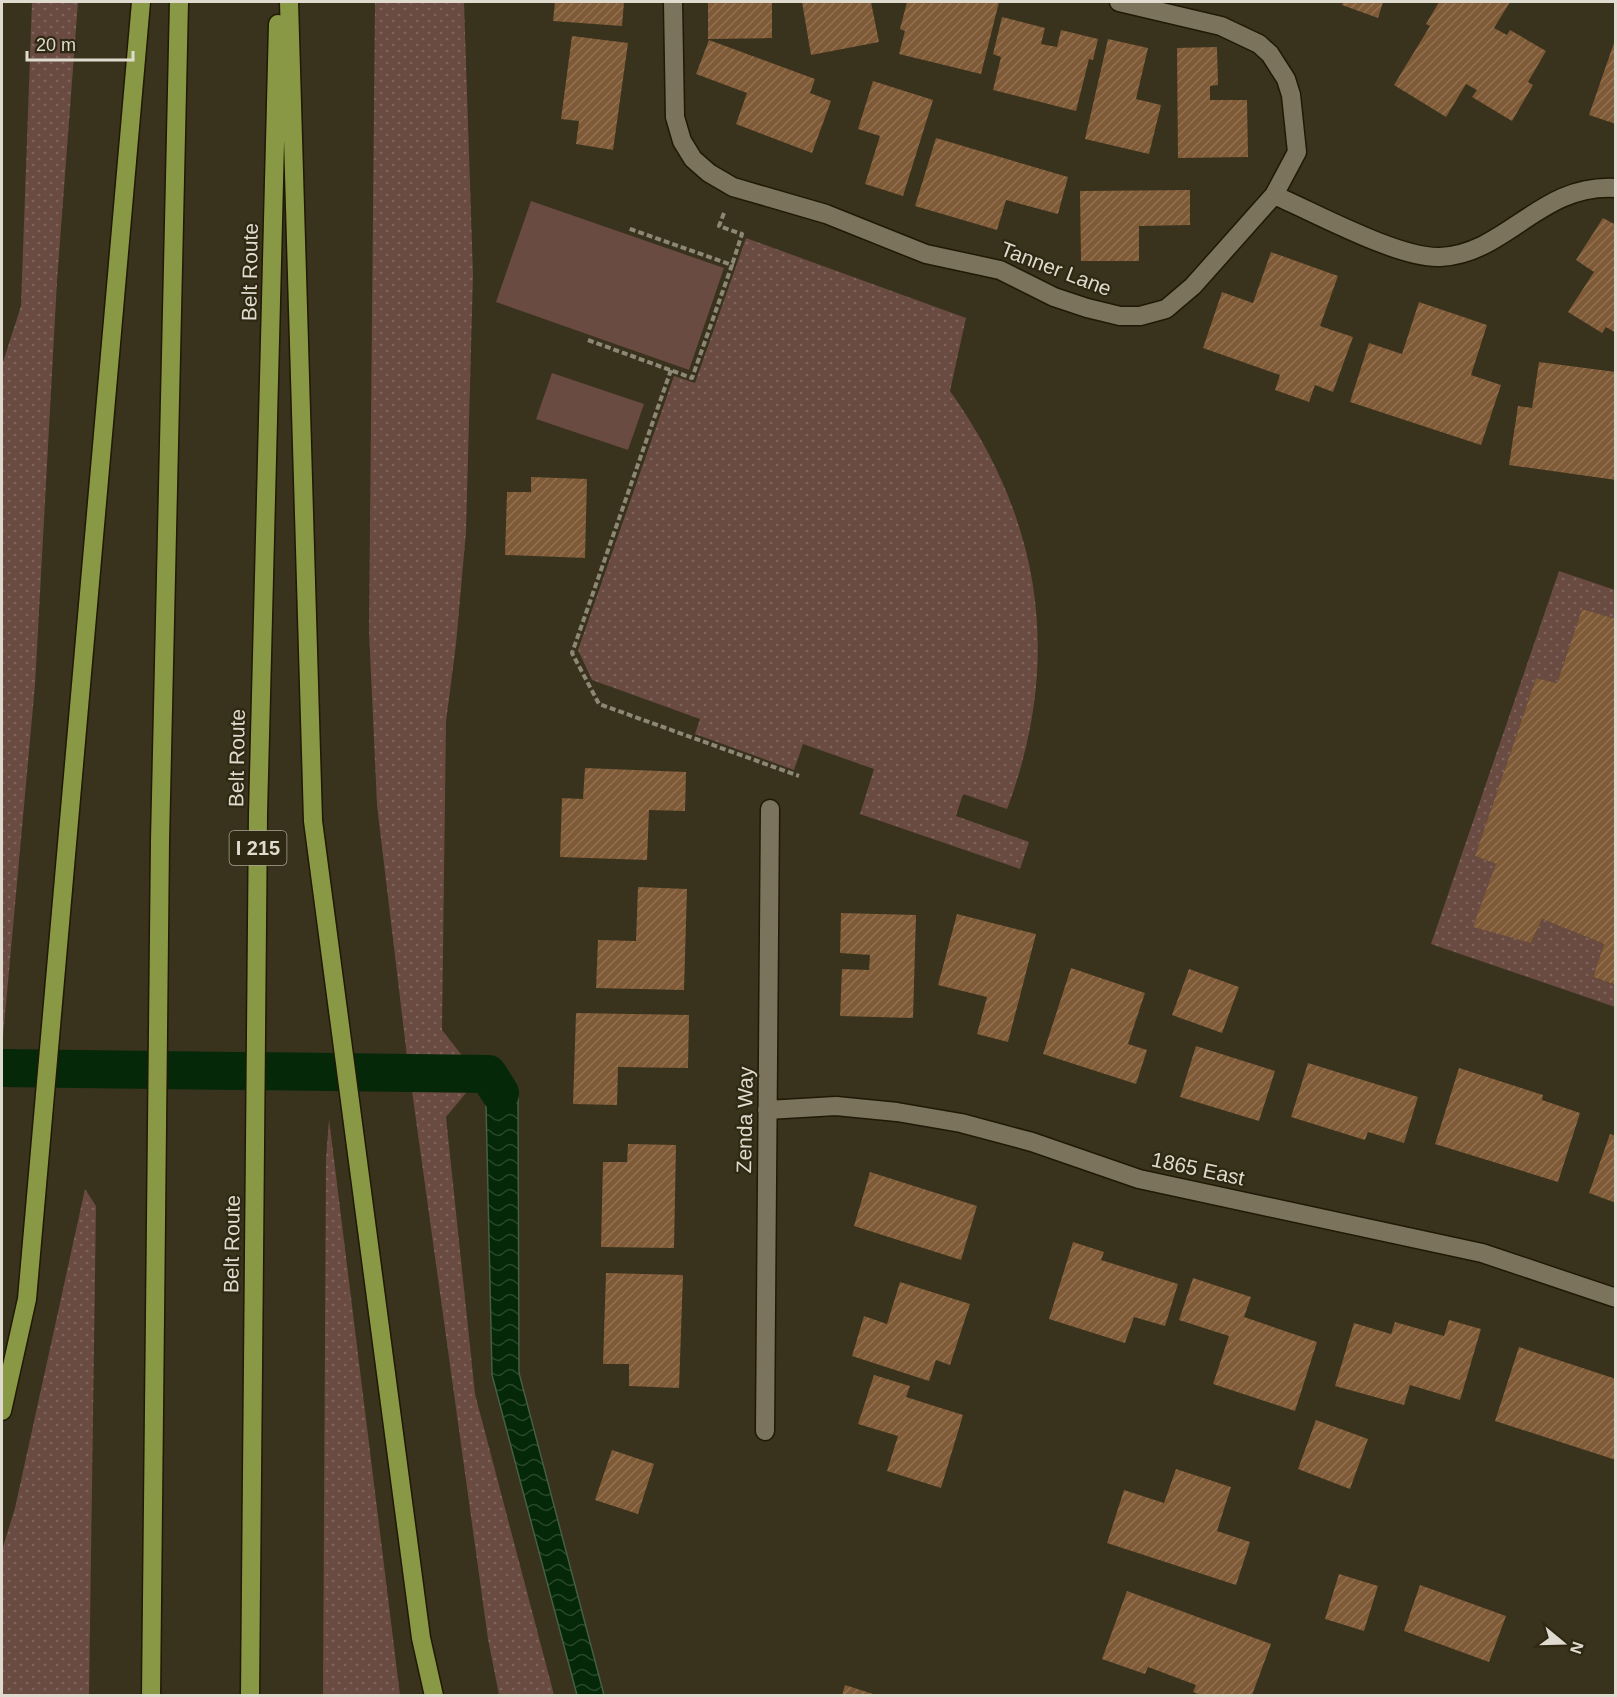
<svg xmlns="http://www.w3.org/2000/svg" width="1617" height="1697" font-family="Arial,sans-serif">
  <defs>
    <pattern id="grass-dots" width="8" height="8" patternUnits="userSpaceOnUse" patternTransform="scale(1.5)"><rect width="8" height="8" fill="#694b42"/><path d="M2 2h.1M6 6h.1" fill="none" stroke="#7e645c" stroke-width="1.8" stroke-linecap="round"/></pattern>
    <pattern id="water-waves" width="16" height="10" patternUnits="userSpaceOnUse" patternTransform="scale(1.5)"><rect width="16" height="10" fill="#052808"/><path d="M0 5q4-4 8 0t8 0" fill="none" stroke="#29472b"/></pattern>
    <pattern id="building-hatch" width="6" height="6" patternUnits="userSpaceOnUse" patternTransform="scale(1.5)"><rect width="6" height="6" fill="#7f5a37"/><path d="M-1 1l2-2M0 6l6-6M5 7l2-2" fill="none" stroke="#917153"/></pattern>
  </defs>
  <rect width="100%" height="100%" fill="#39321c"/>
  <path fill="url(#grass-dots)" d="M32,2H78L57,281L35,685L2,1048V365L21,306Z
    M375,2H464L473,275L466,532L456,644L446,722L442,1030L471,1067L408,1065L377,805L369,630Z
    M746,238L966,318L950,391C1042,520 1063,660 1007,809L963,794L956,816L1029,842L1020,869L860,814L874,769L803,744L794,770L695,734L700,719L592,680L578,650L674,376L695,383Z
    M1559,571L1615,590V619L1582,609L1557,683L1536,678L1475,856L1496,864L1531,943L1542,919L1604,944L1593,977L1615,985V1007L1431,944Z
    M420,1087H471L446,1117L475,1394L554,1695H499L488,1639L412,1091Z
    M329,1119L400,1695H323L326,1159Z
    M85,1189L96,1206L89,1695H2V1550L15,1508Z"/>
  <path fill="#694b42" d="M531,201L724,268L689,370L496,302Z
    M552,373L644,404L628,450L536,419Z"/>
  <path fill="url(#water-waves)" stroke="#465e43" stroke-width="1.5" d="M461,1056L497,1060L518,1097L519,1373L604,1695H577L492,1375L486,1104L478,1085H456Z"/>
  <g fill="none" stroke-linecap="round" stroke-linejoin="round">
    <path stroke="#052808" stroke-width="38" d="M2,1068L488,1074L500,1093"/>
  </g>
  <path fill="url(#building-hatch)" d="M555,2H624L622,26L553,21Z
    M708,2H772V38L708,39Z
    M802,2H871L879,42L811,55Z
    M907,2H999L981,74L899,54L905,31L900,29Z
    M1343,2H1383L1378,18L1342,5Z
    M1439,2H1510L1494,28L1507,35L1510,30L1546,51L1528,82L1533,85L1512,121L1472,97L1477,90L1466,84L1446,117L1394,85L1430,26L1426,24Z
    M1002,17L1045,28L1041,44L1057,47L1061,30L1098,39L1093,60L1089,59L1076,111L993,90L1001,57L993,54Z
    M572,36L628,43L613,150L576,144L579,121L561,119Z
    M1108,39L1148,48L1136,99L1161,105L1149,154L1085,139Z
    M709,40L815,79L810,93L831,101L812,153L736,124L747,93L696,74Z
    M1615,40H1616V124L1589,115Z
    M1217,47L1218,85L1210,86V100H1247L1248,157L1178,158L1177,48Z
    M873,81L933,100L903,196L865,184L880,136L858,129Z
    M936,138L1068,177L1058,214L1006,200L997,230L915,206Z
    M1190,190V225L1139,226V261H1081L1080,191Z
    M1603,218L1616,225V333L1606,327L1602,333L1568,312L1594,272L1576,260Z
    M1271,252L1338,276L1320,326L1353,337L1333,392L1315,385L1309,402L1275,390L1280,375L1203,348L1222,292L1253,303Z
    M1419,302L1487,325L1471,375L1501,385L1481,445L1350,402L1369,343L1402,354Z
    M1539,362L1616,372V480L1509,465L1518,406L1532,408Z
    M531,477L587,479L585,558L505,555L507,492H531Z
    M1582,609L1616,619V985L1593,977L1604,944L1542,919L1531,943L1473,927L1496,864L1475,856L1536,678L1557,683Z
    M585,768L686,772L685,811L649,810L647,860L560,857L562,798L583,799Z
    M638,887L687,889L684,990L596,988L598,940L636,941Z
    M841,913L916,915L913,1018L840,1016L842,969L869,970L870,955L840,953Z
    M957,914L1036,934L1008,1042L977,1034L987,997L938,985Z
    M1071,968L1145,993L1128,1044L1147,1050L1136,1084L1043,1054Z
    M1189,969L1239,987L1222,1033L1172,1015Z
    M576,1013L689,1015L688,1068L618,1067L617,1105L573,1104Z
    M1196,1046L1275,1071L1259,1121L1180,1097Z
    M1308,1063L1418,1097L1404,1143L1368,1132L1365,1140L1291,1117Z
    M1459,1068L1543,1095L1542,1100L1580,1113L1558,1182L1435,1144Z
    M1610,1134L1616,1136V1203L1589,1193Z
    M628,1144L676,1145L674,1248L601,1247L603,1162H627Z
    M870,1172L977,1206L961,1260L854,1226Z
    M1073,1242L1104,1252L1101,1260L1178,1284L1165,1326L1134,1317L1125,1343L1049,1319Z
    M606,1273L683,1275L679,1388L629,1386V1364H603Z
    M1193,1278L1251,1297L1244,1317L1317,1342L1295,1411L1213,1384L1229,1336L1179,1320Z
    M900,1282L970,1304L950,1365L936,1360L929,1381L852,1356L864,1316L887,1324Z
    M1449,1320L1481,1329L1460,1400L1410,1385L1404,1405L1335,1386L1354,1323L1391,1334L1395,1322L1444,1336Z
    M1519,1347L1616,1379V1460L1495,1421Z
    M874,1375L910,1386L906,1397L963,1415L941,1488L887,1471L898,1436L858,1424Z
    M1316,1420L1368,1439L1350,1489L1298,1469Z
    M612,1450L654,1464L638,1514L595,1500Z
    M1176,1469L1231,1487L1217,1531L1250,1542L1236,1585L1107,1543L1124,1490L1164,1503Z
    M1339,1574L1378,1586L1364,1631L1325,1619Z
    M1420,1585L1506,1616L1489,1662L1404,1631Z
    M1127,1591L1271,1644L1252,1695H1201L1193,1692L1196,1685L1148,1667L1145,1674L1102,1659Z
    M845,1685L873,1694L872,1695H842Z"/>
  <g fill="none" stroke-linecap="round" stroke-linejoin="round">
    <defs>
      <path id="street" d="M673,2L675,117L682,141L693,159L709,173L733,187L826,214L926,254L1000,270L1054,297L1087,308L1120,316H1140L1166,309L1193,286L1274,195L1297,152L1291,95L1286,79L1270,54L1259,44L1221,26L1119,2
        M1274,195C1314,212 1399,259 1440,257C1507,254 1540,183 1616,188
        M767,1110L836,1106L897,1112L961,1123L1032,1142L1139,1179L1482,1253L1616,1298
        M765,1431L770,809"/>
      <path id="highway" d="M289,2L313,821L421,1638L434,1696
        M2,1411L27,1299L141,2
        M151,1696L160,841L179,2
        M250,1696L258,814L278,24"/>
    </defs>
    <use href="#street" stroke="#201905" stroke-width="21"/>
    <use href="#highway" stroke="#201905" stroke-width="21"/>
    <path stroke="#8d8776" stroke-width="4" stroke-dasharray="6 3" stroke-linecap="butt" d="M724,213L719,226L742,234L732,265
      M588,340L692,378L732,265L627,228
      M671,370L572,653L599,704L799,776"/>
    <use href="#street" stroke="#7b735b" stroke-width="18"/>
    <use href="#highway" stroke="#899844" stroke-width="18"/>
  </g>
  <g text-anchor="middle" stroke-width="4.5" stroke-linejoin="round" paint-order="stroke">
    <rect fill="#2f2813" stroke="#aaa596" stroke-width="1.5" x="229.5" y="831" width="57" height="34" rx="4.5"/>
    <g font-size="20" font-weight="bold" fill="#dfdbce">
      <text x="258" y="855">I 215</text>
    </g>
    <g font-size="21" fill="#dfdbce" stroke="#2f2813">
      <text transform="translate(1056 269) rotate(21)" y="7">Tanner Lane</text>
      <text transform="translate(250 272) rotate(-89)" y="7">Belt Route</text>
      <text transform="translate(237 758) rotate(-89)" y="7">Belt Route</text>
      <text transform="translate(745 1120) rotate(-89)" y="7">Zenda Way</text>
      <text transform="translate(1198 1169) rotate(12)" y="7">1865 East</text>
      <text transform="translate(232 1244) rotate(-89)" y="7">Belt Route</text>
    </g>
  </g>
  <rect width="1617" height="1697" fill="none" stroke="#dfdbce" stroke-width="6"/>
  <g transform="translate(1563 1643) rotate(109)" stroke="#2f2813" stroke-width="4.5" paint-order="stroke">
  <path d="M0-4.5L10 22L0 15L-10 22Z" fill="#dfdbce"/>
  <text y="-9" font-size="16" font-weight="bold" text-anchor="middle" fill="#dfdbce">N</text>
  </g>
  <path d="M27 51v9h106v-9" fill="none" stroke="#dfdbce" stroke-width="3"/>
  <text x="36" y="51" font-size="18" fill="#dfdbce" stroke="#2f2813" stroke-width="4.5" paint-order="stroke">20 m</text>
</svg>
